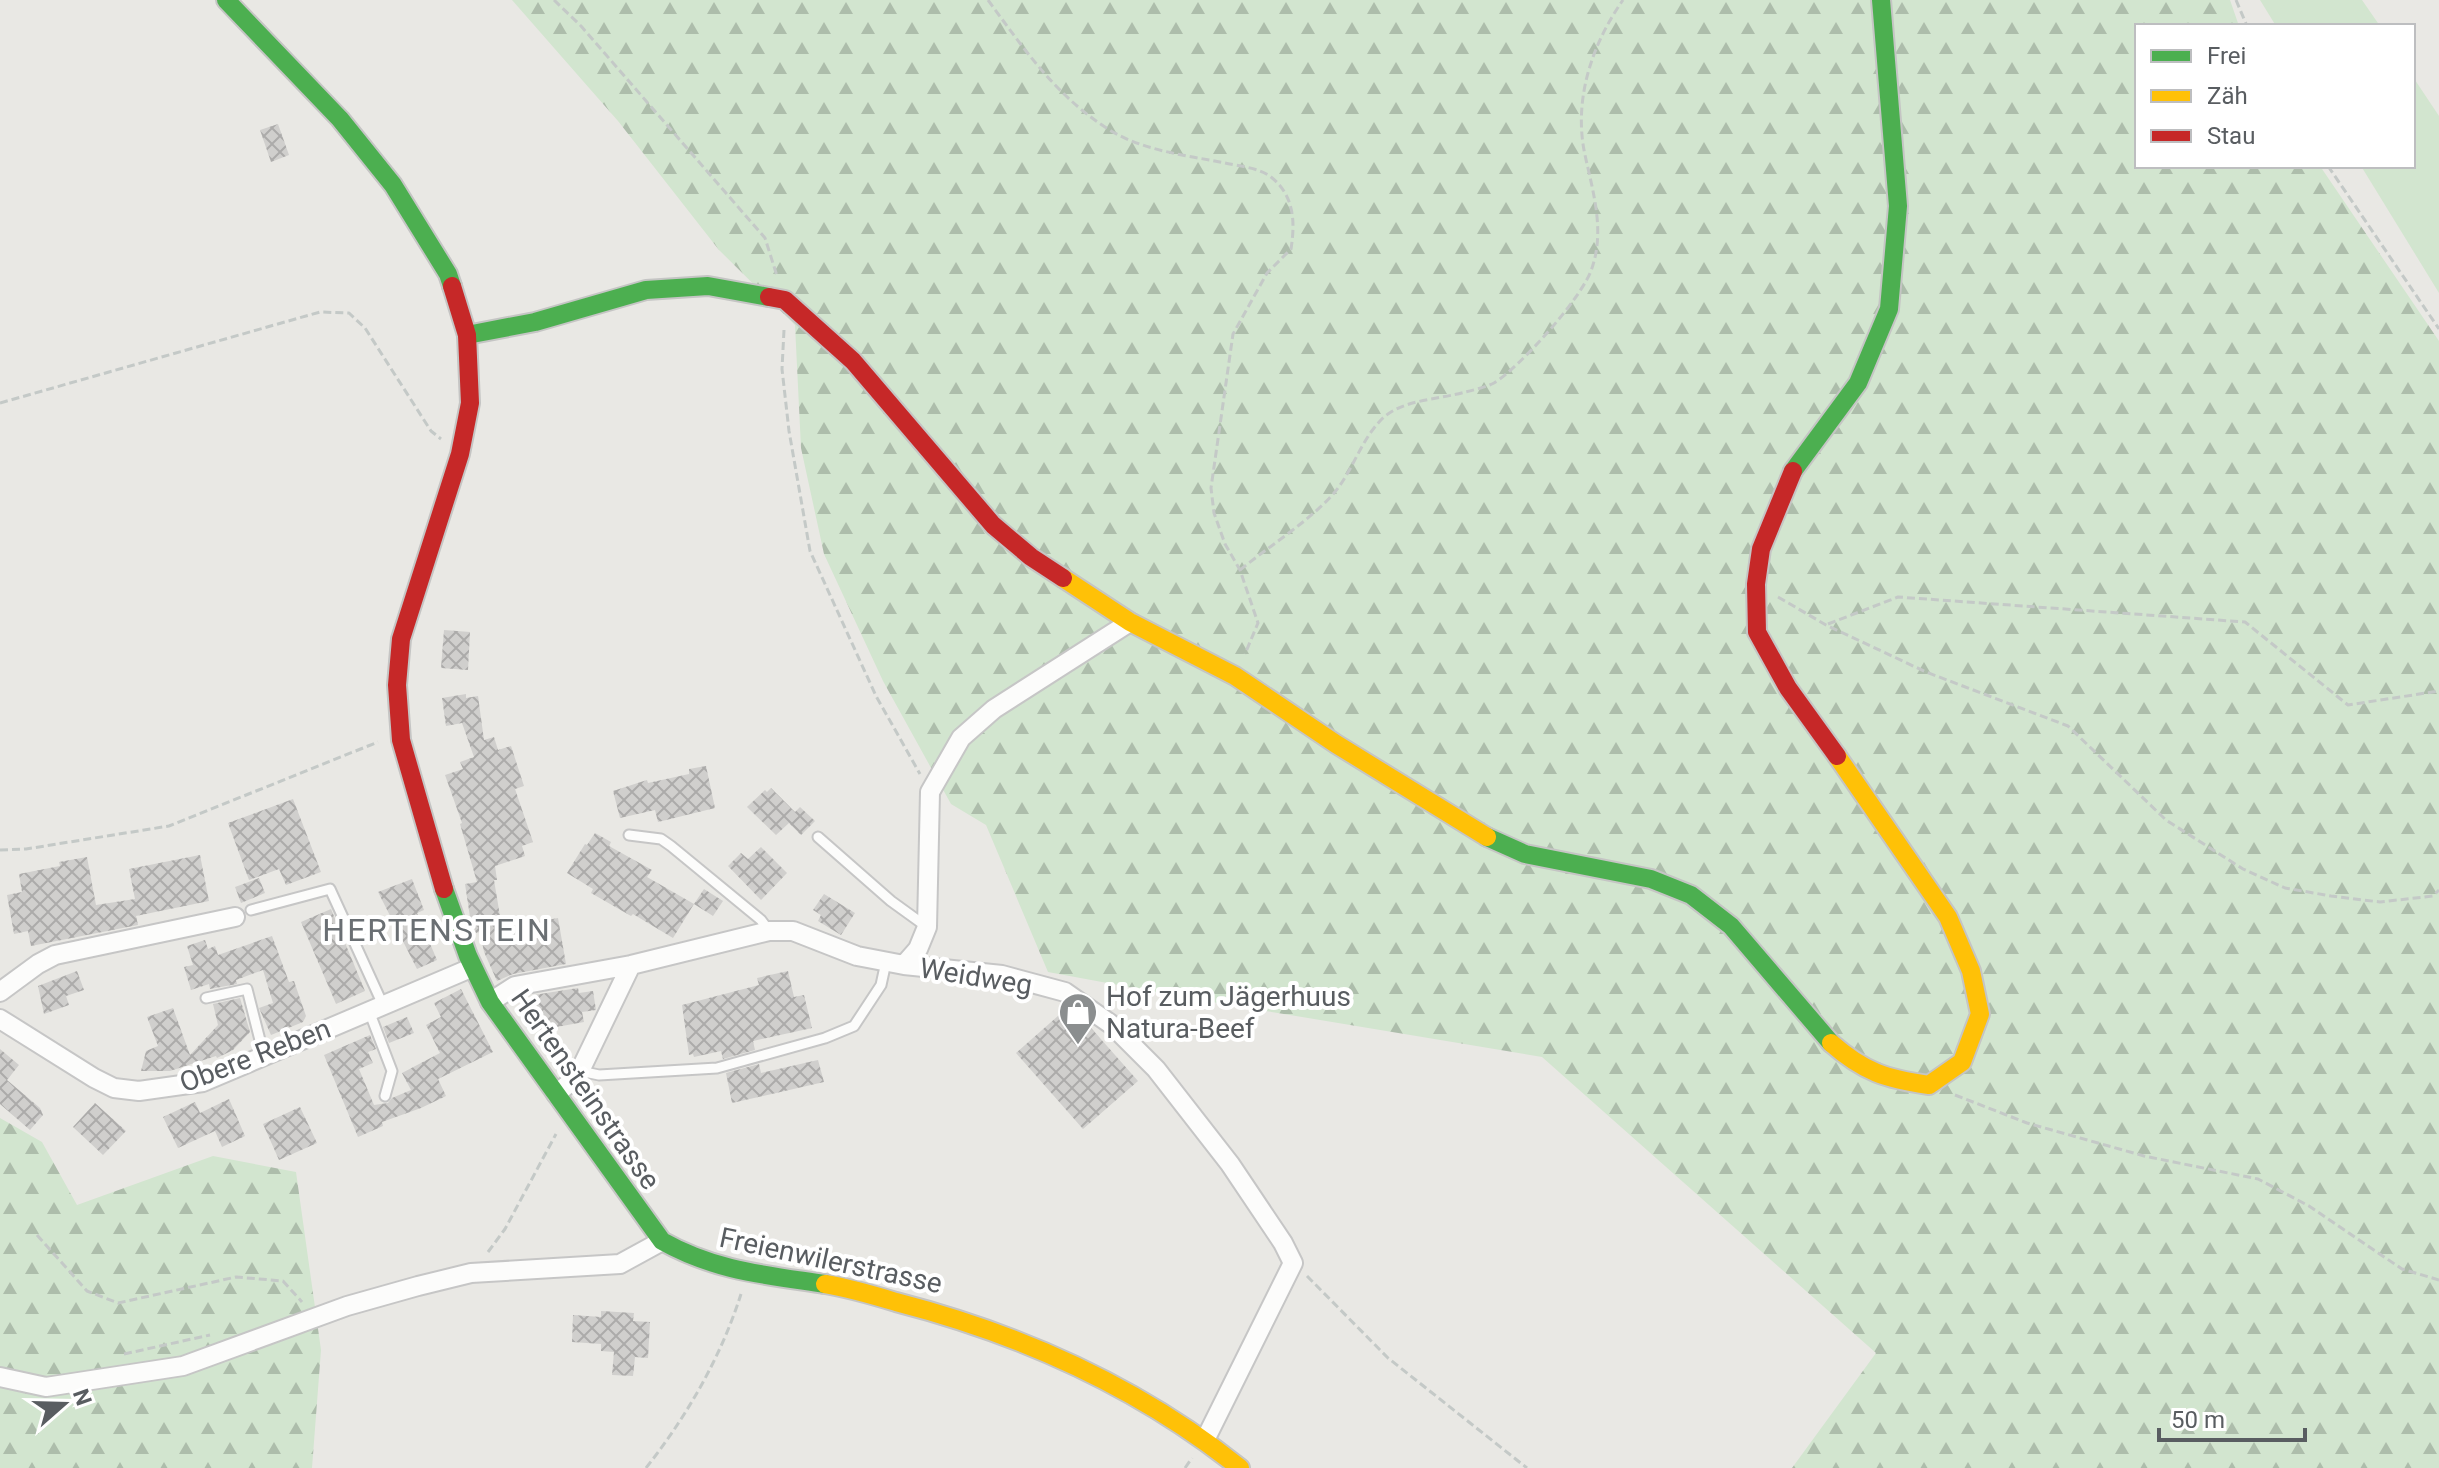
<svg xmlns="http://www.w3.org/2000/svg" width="2439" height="1468" font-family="Roboto,sans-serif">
  <defs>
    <pattern id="forest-firs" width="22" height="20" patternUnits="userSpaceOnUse" patternTransform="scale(2)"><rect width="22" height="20" fill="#d2e5cf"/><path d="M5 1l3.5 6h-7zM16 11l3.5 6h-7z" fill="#adbdab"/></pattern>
    <pattern id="building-cross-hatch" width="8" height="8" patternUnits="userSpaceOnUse" patternTransform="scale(2)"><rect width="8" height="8" fill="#d0cfcd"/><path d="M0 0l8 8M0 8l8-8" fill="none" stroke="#acabaa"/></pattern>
  </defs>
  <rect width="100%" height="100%" fill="#e9e8e4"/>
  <path fill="#d2e5cf" d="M2260,0H2362L2380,26H2276Z
    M2413,77L2439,116V293L2361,166H2413Z"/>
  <path fill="url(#forest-firs)" d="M512,0H2230L2239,26H2137V166H2320L2439,341V1468H1792L1876,1353L1542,1057L1188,998L1048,972L986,825L951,804L883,681L824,554L801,448L795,325L719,250L618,121Z
    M0,1118L42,1142L77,1205L213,1156L296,1172L321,1350L312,1468H0Z"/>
  <path fill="url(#building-cross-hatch)" d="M278,124L289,155L271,162L260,130Z
    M444,630L470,632L468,670L441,668Z
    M466,694V698L478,696L484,740L494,737L498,750L511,746L524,786L515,789L533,842L522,846L525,856L495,866L497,880H494L502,928L558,918L566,964L513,974L497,981L484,952L480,932L476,933L470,917L465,884L477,882L460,824L462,823L445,775L463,769L460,762L474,757L462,723L446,726L442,698Z
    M706,766L715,808L658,822L655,810L620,818L613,791L647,780L648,783L689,774V769Z
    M771,788L795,812L800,807L815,821L801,835L789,823L776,835L747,807L765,790L767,792Z
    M293,799L321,872L286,885L279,869L249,880L228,823Z
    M595,833L611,842L609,846L652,870L647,877L694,904L673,938L633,914L631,916L591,893L593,889L567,873L585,844L587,845Z
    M761,847L787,873L761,900L728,866L741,853L748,859Z
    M200,855L209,901L136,916L138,925L31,946L28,931L14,934L7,895L22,892L19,874L60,866L59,862L87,857L96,905L135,899L129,869Z
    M259,878L265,893L241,903L235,887Z
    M412,879L424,910L417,913L437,960L417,969L378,892Z
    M704,889L723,901L713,916L694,904Z
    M824,894L855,913L841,935L818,921L821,915L813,910Z
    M331,909L365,991L336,1004L301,922Z
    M272,936L289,982L294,981L306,1016L303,1022L271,1035L259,1008L273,1003L263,970L236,980L237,984L210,989L209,984L191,990L184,967L193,965L187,946L205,940L208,949L215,946L218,955Z
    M77,971L84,990L66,996L69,1005L44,1014L38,986Z
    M788,971L794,997L804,995L812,1028L753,1041L755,1050L723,1059L721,1051L694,1057L693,1054L689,1055L682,1005L759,985L757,978Z
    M578,988L579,993L593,991L596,1010L582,1012L584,1022L540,1030L534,995Z
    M461,989L493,1052L438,1079L446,1096L421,1108L382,1122L383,1126L358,1137L324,1055L370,1035L376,1049L368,1052L373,1063L359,1069L374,1105L388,1103L392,1098L411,1090L402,1073L440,1053L426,1025L441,1017L434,1003Z
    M240,998L250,1032L233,1050L217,1058L216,1056L170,1071H141L146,1051L158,1046L147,1017L173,1008L190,1055L218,1025L213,1004Z
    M1067,1008L1084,1020L1138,1081L1083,1129L1016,1053Z
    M407,1017L414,1033L389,1043L383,1027Z
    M0,1049L19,1065L7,1080L40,1108L43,1115L30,1130L0,1104Z
    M818,1060L824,1082L732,1103L726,1073L759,1064L761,1073Z
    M229,1099L245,1136L222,1147L215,1131L178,1148L163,1117L195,1102L200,1113Z
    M95,1103L126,1131L103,1155L73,1127Z
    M300,1107L317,1143L279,1160L263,1124Z
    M601,1311L634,1313L633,1321L650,1322L648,1358L635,1357L633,1376L612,1375L614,1352L601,1351V1344L572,1342L573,1315L601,1317Z"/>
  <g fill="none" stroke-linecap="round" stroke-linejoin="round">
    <defs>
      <path id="lane" d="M629,835L661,839L671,846L761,920L769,931
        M818,837L891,901L927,927
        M251,910L330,889L383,1005
        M206,998L247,989L264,1056
        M369,1011L392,1071L385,1096
        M580,1071L599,1075L717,1068L825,1038L854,1026L881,985L886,962"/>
      <path id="street" d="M904,965L918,949L927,927L930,792L961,738L994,709L1130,622
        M0,992L38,964L55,955L235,917
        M490,1002L515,986L631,965L769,931H793L857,956L904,965L1002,975L1065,992L1112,1025L1156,1069L1230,1164L1283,1243L1293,1263L1205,1440
        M0,1019L94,1078L114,1088L139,1091L203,1082L471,968
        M556,1094L577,1077L631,965
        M0,1377L46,1387L183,1366L347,1306L418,1286L471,1273L620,1264L662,1241"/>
      <path id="fast" d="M226,0L340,119L393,185L448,274L452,286
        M467,335L535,322L646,290L708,286L769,297
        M1793,471L1858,383L1889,309L1898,206L1881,0
        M1487,837L1525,854L1651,879L1691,895L1731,926L1831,1043
        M444,889L468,956L490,1002L662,1241C715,1271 766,1275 825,1284"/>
      <path id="slow" d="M1063,578L1130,622L1235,676L1336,744L1487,837
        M1831,1043C1864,1072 1886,1079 1929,1085L1962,1062L1980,1014L1971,971L1948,917L1837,756
        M825,1284C849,1288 873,1295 896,1302C1020,1334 1140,1388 1240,1468"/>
      <path id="jam" d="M769,297L785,300L853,361L993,525L1031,557L1063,578
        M1793,471L1761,549L1756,584L1757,632L1788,688L1837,756
        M444,889L401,740L397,685L401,639L460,454L470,403L467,335L452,286"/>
    </defs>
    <use href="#lane" stroke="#c6c6c6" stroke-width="13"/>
    <use href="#street" stroke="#c6c6c6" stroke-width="22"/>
    <use href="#fast" stroke="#c5c5c4" stroke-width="22"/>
    <use href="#slow" stroke="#c5c5c4" stroke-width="22"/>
    <use href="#jam" stroke="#c5c5c4" stroke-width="22"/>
    <path stroke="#c4c9c7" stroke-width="3" stroke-dasharray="8 4" stroke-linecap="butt" d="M554,0L581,26L765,238L777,276
      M988,0C1024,49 1056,96 1108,129C1143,151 1185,155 1225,163C1239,166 1260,168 1271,177C1295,196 1295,223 1291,249L1267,273L1233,334L1211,488L1214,513L1225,544L1240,570L1258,623L1245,654
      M2236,0L2247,26
      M2328,166L2439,329
      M784,330L782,369L789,431L810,551L876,696L920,774
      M0,403L320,312L349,313L365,328L431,431L441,439
      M1240,570C1269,546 1316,517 1338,488C1353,468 1362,440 1380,421C1400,399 1438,400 1465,392C1474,390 1486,387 1494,383C1520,367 1583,297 1592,268C1605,230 1593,192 1585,155C1573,100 1592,44 1623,0
      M1778,597L1826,625L1926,672L2068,726L2166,820L2243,869L2285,888L2331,896L2380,902L2433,896L2439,890
      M1828,624L1898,597L2245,622L2348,705L2439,691
      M0,850L26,849L169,826L378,742
      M1955,1095L2027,1123L2144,1156L2258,1179L2309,1206L2402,1269L2439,1280
      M37,1235L87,1291L118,1303L236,1277L283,1281L302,1302
      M488,1252L505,1229L556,1134
      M1307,1276L1388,1358L1527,1468
      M124,1354L210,1335
      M646,1468C687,1416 721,1357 741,1294
      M1185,1468L1192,1458"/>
    <use href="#lane" stroke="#fcfcfb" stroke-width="9"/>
    <use href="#street" stroke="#fcfcfb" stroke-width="18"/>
    <use href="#fast" stroke="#4caf50" stroke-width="18"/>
    <use href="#slow" stroke="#ffc107" stroke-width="18"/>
    <use href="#jam" stroke="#c62828" stroke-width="18"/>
  </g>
  <defs>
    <symbol id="shop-pin" viewBox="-11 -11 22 30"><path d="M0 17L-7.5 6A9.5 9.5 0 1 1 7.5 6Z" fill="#8b8e8f" stroke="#fff"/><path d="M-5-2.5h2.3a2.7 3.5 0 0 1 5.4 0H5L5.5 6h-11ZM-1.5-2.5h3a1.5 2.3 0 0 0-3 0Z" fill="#fff"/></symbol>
  </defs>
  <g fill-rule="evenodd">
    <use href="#shop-pin" x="1056" y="990" width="44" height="60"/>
  </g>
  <g text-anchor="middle" stroke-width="8" stroke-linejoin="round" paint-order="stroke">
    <g font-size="28" fill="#595d61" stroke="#fff">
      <text transform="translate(976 976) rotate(9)" y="10">Weidweg</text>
      <text transform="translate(255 1055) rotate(-21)" y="10">Obere Reben</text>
      <text transform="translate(586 1089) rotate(55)" y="10">Hertensteinstrasse</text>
      <text transform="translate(831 1260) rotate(12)" y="10">Freienwilerstrasse</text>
    </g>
    <g font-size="28" fill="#595d61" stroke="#fff" text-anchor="start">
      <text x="1106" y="1006">Hof zum Jägerhuus<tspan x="1106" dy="32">Natura-Beef</tspan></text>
    </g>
    <g font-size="32" letter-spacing="2" fill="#6a6f73" stroke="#fff">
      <text x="437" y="941">HERTENSTEIN</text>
    </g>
  </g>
  <rect x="2135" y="24" width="280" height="144" fill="#ffffff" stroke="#bdbec0" stroke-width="2"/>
  <rect x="2151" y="50" width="40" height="12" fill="#4caf50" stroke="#bdbec0" stroke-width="2"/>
  <text x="2207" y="64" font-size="24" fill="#595d61">Frei</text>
  <rect x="2151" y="90" width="40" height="12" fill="#ffc107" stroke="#bdbec0" stroke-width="2"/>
  <text x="2207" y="104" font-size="24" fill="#595d61">Zäh</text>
  <rect x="2151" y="130" width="40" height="12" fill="#c62828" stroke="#bdbec0" stroke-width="2"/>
  <text x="2207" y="144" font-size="24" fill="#595d61">Stau</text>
  <g transform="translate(64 1404) rotate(70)" stroke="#ffffff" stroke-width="6" paint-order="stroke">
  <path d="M0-6L14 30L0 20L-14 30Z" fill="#595d61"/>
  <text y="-12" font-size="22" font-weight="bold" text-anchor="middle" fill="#595d61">N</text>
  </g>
  <path d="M2159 1428v12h146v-12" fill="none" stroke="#595d61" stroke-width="4"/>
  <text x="2171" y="1428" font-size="24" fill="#595d61" stroke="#ffffff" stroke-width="6" paint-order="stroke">50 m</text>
</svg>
